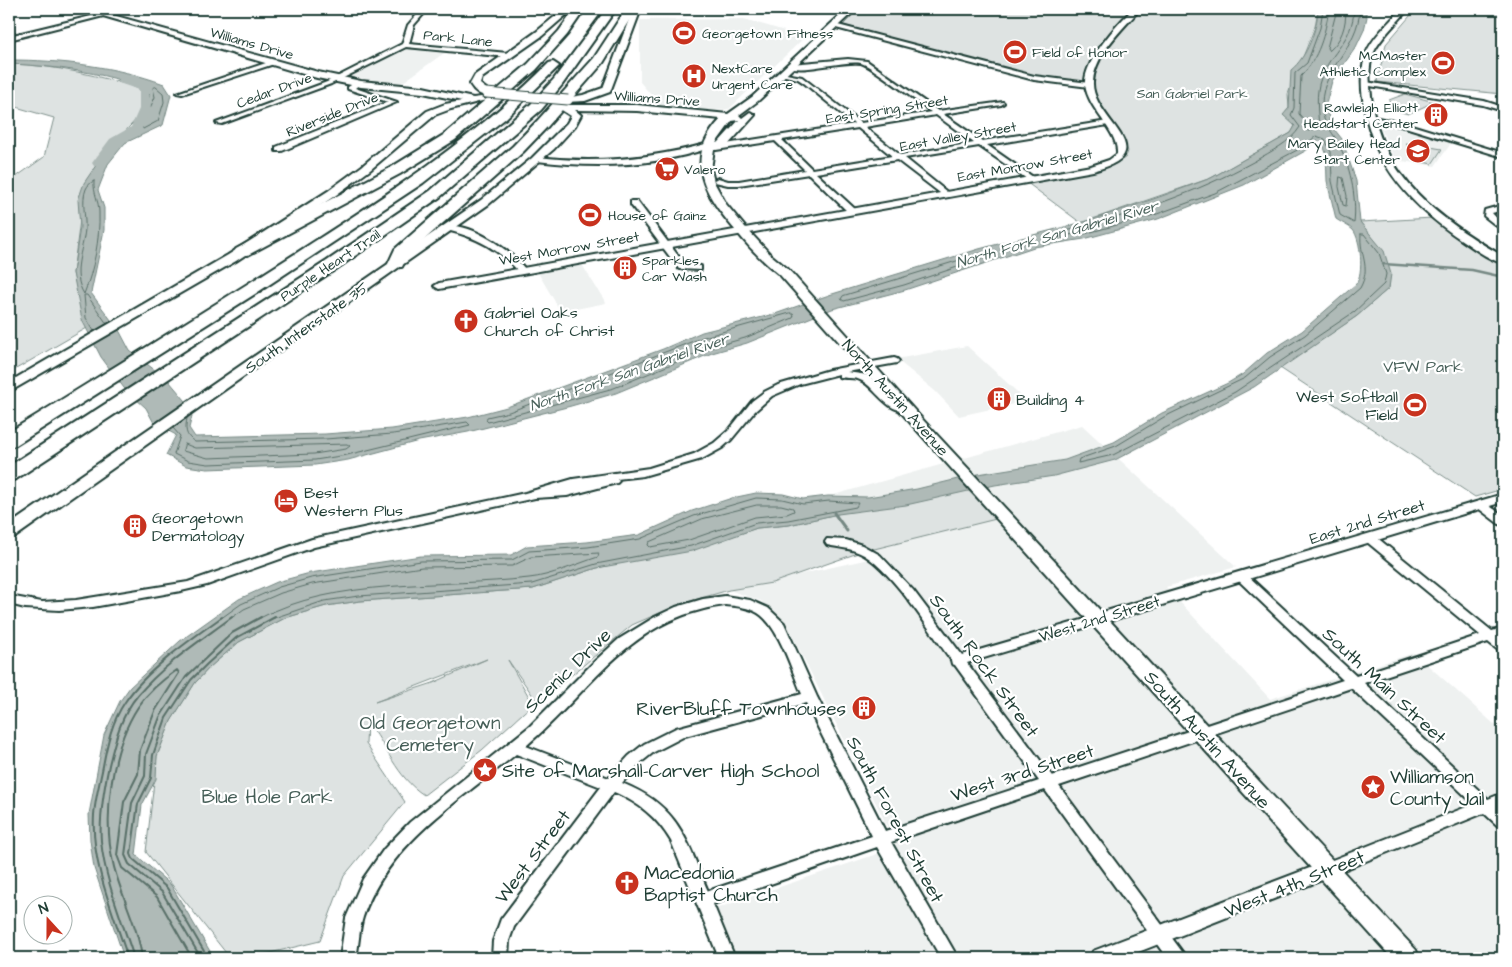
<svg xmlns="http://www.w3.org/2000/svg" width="1512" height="967" font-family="'Architects Daughter',sans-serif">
  <rect width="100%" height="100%" fill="#fff"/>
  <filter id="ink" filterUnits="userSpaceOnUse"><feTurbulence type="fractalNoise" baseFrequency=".02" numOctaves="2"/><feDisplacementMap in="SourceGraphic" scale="10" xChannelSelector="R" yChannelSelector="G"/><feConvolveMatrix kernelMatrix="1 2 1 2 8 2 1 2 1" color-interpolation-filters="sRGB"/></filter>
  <g filter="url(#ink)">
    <path fill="#eef1f0" d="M744,19L805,37L729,109L709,112L663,109L640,82V20Z
      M412,47L447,51L399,85L348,76Z
      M1378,122L1393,124L1452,142L1435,166L1395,160Z
      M581,263L606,303L561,312L537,271Z
      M967,346L1027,401L959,416L935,391L896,359Z
      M1082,425L1236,567L1166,587L1270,699L1414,653L1503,732V804L1487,811L1503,827V958H736L715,909L880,853L896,844L785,621L761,601L729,590L869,559L830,496Z"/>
    <path fill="#dee3e2" stroke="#7e908b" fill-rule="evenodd" d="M859,9H1318L1315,27L1288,94L1289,108L1286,112L1295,126L1291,133L1211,178L1081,223L1026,182L1116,164L1126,157L1128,151L1097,98L1093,85L1051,81L843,25Z
      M1416,9H1503V94L1377,82L1386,44Z
      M9,64C56,65 100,76 145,90L141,114L99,160L80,220L73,273L87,328L9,373V182L44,157L54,118L9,105Z
      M1405,94L1434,102L1408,114L1391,109L1389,100Z
      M1406,143L1442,149L1432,164L1414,160Z
      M1433,218L1472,246L1503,263V489L1475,497L1280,368L1357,316L1389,288C1393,260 1377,243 1360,222Z
      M963,485L996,519L858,553L772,583L729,590L680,604L632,625L538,703L508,660L533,704L482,750L424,795C396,777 387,746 367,721L366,744L405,802L344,876L320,941L249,958H230L146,852L157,756L171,721L195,683L210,667L239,642L285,618L326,606L360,601L533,589L597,568L718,541L757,528L789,525ZM487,659L433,683L375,702Z"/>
    <path fill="#afbab7" stroke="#758883" d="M1318,9H1365L1367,17L1364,30L1356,47L1332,81L1326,104L1330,124L1342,139L1356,181L1360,222L1384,251L1391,274L1389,288L1357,316L1254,387L1115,460L1054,476L995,485L906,505L838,514L789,525L757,528L692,551L597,568L533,589L360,601L326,606L285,618L239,642L210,667L195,683L171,721L157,756L156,779L142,805L136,855L171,885L214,958H124L94,868L90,840L89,814L104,735L120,701L130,687L180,641L239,599L277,582L310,573L362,565L421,556L511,555L527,546L587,542L639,535L692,511L732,498L756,493L783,494L803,499L828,496L868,497L917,489L978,474L1065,460L1114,442L1162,413L1228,383L1243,374L1267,353L1302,331L1356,284C1364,273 1361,240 1353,230C1349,226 1340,222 1336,219L1327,181L1326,153L1322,142L1315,140L1307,150L1244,185L1158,219L1084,239L1034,247L905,290L832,309L747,343L712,353L616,393L571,406L468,432L419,441L348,460L315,465L207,469L186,466L166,455L176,435L154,423L146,408L124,388L101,357L82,320L73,273L80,227L78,200L84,183L109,146L136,126L150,95C128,73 40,65 9,64V60C61,60 115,66 164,84L171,95L163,125L125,143L108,164L98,190L104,208V230L91,293L120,332L130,351L169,381L185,400L192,416L189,428L195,437L325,434L392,429L468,417L507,407L663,349L702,332L775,314L829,295L979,249L1091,220L1159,197L1211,178L1291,133L1295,126L1283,115L1289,108L1291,70C1307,57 1317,30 1318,9Z"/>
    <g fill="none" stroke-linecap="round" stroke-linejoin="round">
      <path stroke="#596f68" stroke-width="1" d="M1323,9L1320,28L1307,63L1295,73L1294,108L1291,115L1300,127C1290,143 1271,151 1255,161C1196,193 1132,215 1066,231L1065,235L1084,234L1157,214L1215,193L1303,147L1316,136L1325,139L1331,152L1332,181L1340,215L1354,223C1357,197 1350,164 1337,141C1329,126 1322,124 1322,103C1323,66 1358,49 1360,9
        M1329,9C1325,34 1319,58 1301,76L1299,114L1305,121L1308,131L1319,128C1318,111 1315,94 1321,78C1331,51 1353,41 1354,9
        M1337,9L1327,48L1329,51C1342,40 1346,26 1346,9
        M156,87L163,93L164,102L158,121L143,129L142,126L155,97L153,88Z
        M1340,177L1343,178L1347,196L1346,206L1343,205L1339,187Z
        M94,181C93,193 99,201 99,212C100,239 94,269 84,294C71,273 83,251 85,229C86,216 81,201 86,189C88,185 90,183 94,181Z
        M1361,234H1364L1379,253L1386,274L1384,284L1354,312L1235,392L1113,455L1078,463L1079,459L1116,446L1164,417L1245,378L1270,357L1305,335L1360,288C1372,266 1359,256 1361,234Z
        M984,253V258L904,285L844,301L841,299L843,296Z
        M791,313L794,315L793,318L745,338L710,348L614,388L488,422L486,420L487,417L509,412L704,337Z
        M94,331L86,318L84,295H87L107,324
        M173,428L180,436L174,454L188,461L208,464L315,460L347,455L470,425L467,422L393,434L325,439L195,442C185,436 185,429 187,418
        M185,444L195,448L347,444L350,446L346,449L314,454L208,458L183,451Z
        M757,505H781L793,508L794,511L787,514L755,517L689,540L650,547L648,545L649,542L702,519Z
        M220,619L241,604L279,587L311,578L421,561L512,560L529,551L588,547L640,539L694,516L756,498L782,499L803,504L829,501L858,503L856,507L788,520L756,523L691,546L596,564L532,584L359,596L324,601L271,619
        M230,619L244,609L281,593L312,584L422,567L512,566L531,557L599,553L598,557C576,564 551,576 529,578C443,588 335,577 258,619"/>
      <path stroke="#596f68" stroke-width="2" d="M128,958C113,912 91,864 94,815C95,799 100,782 103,766C107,744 112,721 125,702C146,670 191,639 222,617
        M134,958C122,920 105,881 101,841C99,816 104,789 109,765C115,740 121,715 138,695C164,664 200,641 232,617
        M142,958C138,926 122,898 114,867C102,820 111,748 138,707C148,692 162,680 177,670L179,673L155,711L140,750L138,774L124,802L117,855L122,868L157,897L192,958
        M201,958L162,892L129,864L125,855L132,803L145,776L146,754L160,717L186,677L232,633L261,617
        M208,958L167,888L133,859L131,854L138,804L151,778L153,755L166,718L191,680L207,664L236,638L275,617"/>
      <path stroke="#758883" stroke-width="2.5" d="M1383,264L1472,270L1503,277"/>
      <path stroke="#758883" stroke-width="3" d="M834,513L847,531"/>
      <path fill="#afbab7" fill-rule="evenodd" d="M123,78L148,86L151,109L142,129L118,145L102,166H94L92,163L110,139L131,127L139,109V90L119,83V79Z"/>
      <defs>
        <path id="minor" d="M422,9H428L414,25L409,44L508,53L511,55L508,57L406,47L331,84L222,124L216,123L327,82L402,44L408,25Z
          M565,9H572L569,11Z
          M834,24L1034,76L1089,83L1092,85L1089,87L1034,80L832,27L831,26Z
          M848,59L867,61L938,111L1003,102L1004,103L1001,105L943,114L982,141L1108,121L1112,123L1108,125L987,145L1033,177V181H1030L979,146L905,158L947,192V196H944L897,160L816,173L855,209V213H849L809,174L739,185H728L715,182L714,180L718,178L728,181H739L805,170L775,141L716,150H713V146L854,124L804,83L798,79L781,75V73L802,77L861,123L931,112C919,103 872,66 861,63C842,60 801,74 788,66L791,64ZM936,115L974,143L900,155L865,127ZM858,128L892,156L812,169L782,140Z
          M272,61L275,63L274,64L182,94L177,93Z
          M356,82L361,83L355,88L397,102L282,151H276V147L388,102L348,89V87Z
          M1366,82L1484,101L1503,107V111L1483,105L1364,85V83Z
          M1368,116L1408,124L1503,153V157L1405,127L1366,119V117Z
          M709,143L713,145L712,147C656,167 595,168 537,161L533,159L537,157C596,164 652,159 709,143Z
          M631,201H637L685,265L701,266V270L679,269L631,205Z
          M1503,205V210L1492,213L1503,225V231L1484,216L1485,210Z
          M447,226C473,223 511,251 526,270L525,272H519C499,249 476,237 447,230Z
          M894,358L897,359L899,361L897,363L847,372L868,375L888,395L907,406L908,408L907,410C887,414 873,384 860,380C854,377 846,379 839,377V374L800,384L772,396L755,411L731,440L722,448L702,459L643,476L617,479L619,481L617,483L567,496L535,498L314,547L207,585L181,591L93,607L59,610L25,608L9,604V596L42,602L76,600L188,582L312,539L525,493L573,479L649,468L694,454L714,443L729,430L752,401L764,392L778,385L829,370Z
          M1482,501L1503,515V525L1499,524L1478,508L1476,505Z
          M1371,535L1375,536L1492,631L1503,628V637L1500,638L1503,640V652L1498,650L1488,642L1364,683L1488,799L1503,793V805L1498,808L1503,813V828L1498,826L1484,813L1334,874L1328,876L1322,874L1320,869L1322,864L1474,804L1351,688L1059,786L1183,953L1185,958H1167L1045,790L891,842L958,958H941L877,847L713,904L735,958H719L671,841C657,817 639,803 614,792L514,927L509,941L508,958H492L493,941L501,919L601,787L516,754C458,802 389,842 363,917C359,929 359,945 356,958H340L346,918L363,879L384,849L410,822L530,726L596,660L619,639L655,617L676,607L703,599L725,596L750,600L768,608L784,623L817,697L885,831L1039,781L955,665L952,664L951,660C930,631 894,573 864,555C852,548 840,548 827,545L825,542L827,539L846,540L862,545L880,555L913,590L962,655L1099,615L1104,616L1105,619L1104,622L967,663L1052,776L1343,680L1237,579L1235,576L1237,573H1245L1356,676L1480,635L1367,542L1365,539L1367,536ZM725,605C736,606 748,607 758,613C779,626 792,671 802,694L676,728L644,744L629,756L609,778L526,746C593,689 628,618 725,605ZM806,703L872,836L708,891C686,839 679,806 622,783L639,764L654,752L685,736Z"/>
        <path id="tertiary" d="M120,9H131L9,40V36Z
          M1133,9H1140C1123,29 1095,53 1093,82C1091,120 1167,152 1093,171L439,289L434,286L439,283L1091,166L1109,160L1117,154C1118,141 1109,130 1102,119C1095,109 1087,98 1085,85C1083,62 1117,24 1133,9Z
          M1401,9H1408C1397,24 1380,37 1373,54C1367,69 1370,88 1372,103C1381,177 1443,222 1503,256V263C1489,260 1475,249 1463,241C1412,207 1370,162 1363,99C1361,86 1361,71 1365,57C1370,39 1389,23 1401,9Z
          M1503,494V502L1099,624L1093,623L1091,619L1093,615Z
          M1328,861L1335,863L1338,869L1335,875L1123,958H1090L1093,951Z"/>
        <path id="secondary" d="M79,9H91L318,72L361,81L423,87L473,98L481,97L486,100L451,109L435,115L370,170L336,195L236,261L9,392V382L228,255L328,191L362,166L427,111L445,104L462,101L423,93L361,87L317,78Z
          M564,9H573L542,36L482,78L480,84L489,91V95C481,97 474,91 470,84L475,75L536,32Z
          M633,9H641L610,92L585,101L565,102V98L583,95L603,88Z
          M847,9H856L758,101L739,115L742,118L750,112L755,115L727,146L714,149L711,169L714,182L726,204L745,227L771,255L788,269L924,421L1416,950L1419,958H1392L914,427L780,275C763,262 749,247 736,231C705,195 682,160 721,119L637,111L575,110L581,115L575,126L554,149L489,204L15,537L9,538V525L481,200L532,158L567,123L571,116L560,109V105H637L728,114L752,97ZM739,120L719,142L716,143L732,121Z"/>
        <path id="motorway" d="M575,9H585L567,35L536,70L455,140L400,174L248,255H236L234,252L236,249L390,168L445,134L528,64L559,31Z
          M606,9H616L562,85L541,110L440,197L339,267L16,479L9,481V466L327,261L430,191L531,104L554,79Z
          M626,9H636L603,63L548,126L523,152L408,254L402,267H390L388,264L395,249L513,146L538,120L594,58Z
          M553,62L559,66L506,118L423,183L255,294L16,445L9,447V432C105,373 202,313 298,252C387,195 474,139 549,63Z"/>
      </defs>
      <use href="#minor" stroke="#1f3d34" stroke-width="4"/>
      <use href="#tertiary" stroke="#1f3d34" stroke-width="4"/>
      <use href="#secondary" stroke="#1f3d34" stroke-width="4"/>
      <use href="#motorway" stroke="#1f3d34" stroke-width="4"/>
      <use href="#minor" fill="#fff" fill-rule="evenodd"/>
      <use href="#tertiary" fill="#fff" fill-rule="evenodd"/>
      <use href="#secondary" fill="#fff" fill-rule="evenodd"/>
      <use href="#motorway" fill="#fff" fill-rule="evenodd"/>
      <defs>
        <path id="secondary-bridge" d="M486,93L568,100"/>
      </defs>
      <use href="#secondary-bridge" stroke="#1f3d34" stroke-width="11" stroke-linecap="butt"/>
      <use href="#secondary-bridge" stroke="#fff" stroke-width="9"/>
    </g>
  </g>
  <defs>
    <symbol id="stadium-disc" viewBox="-11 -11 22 22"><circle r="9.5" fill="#c8321e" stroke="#fff"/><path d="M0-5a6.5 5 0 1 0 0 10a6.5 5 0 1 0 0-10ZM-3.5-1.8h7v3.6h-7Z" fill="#fff"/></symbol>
    <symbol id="hospital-disc" viewBox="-11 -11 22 22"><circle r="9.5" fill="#c8321e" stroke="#fff"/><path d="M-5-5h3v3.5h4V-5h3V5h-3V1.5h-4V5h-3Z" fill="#fff"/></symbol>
    <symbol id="building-disc" viewBox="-11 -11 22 22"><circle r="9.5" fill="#c8321e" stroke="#fff"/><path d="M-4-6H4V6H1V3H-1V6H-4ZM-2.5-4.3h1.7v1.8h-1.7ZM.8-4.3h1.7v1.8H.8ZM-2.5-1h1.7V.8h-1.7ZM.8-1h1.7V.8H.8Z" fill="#fff"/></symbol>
    <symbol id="school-disc" viewBox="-11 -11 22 22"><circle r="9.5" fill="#c8321e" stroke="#fff"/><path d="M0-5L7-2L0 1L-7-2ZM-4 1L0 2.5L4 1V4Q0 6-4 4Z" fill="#fff"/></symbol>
    <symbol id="supermarket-disc" viewBox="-11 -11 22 22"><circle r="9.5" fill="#c8321e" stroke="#fff"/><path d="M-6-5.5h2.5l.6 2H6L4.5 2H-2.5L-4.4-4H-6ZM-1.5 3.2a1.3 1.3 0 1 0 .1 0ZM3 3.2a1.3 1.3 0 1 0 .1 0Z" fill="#fff"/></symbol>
    <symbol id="church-disc" viewBox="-11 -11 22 22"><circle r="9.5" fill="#c8321e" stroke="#fff"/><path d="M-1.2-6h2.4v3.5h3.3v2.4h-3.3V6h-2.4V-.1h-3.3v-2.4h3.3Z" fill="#fff"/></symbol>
    <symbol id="hotel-disc" viewBox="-11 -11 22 22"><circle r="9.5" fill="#c8321e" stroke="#fff"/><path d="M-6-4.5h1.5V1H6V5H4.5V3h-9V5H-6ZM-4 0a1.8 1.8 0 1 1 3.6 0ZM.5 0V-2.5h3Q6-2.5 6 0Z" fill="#fff"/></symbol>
    <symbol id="sight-disc" viewBox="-11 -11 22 22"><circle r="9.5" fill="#c8321e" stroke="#fff"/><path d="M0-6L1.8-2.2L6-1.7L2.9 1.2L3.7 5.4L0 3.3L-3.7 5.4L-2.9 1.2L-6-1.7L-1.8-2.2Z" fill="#fff"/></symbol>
  </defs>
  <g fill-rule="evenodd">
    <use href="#stadium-disc" x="670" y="19" width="28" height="28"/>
    <use href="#stadium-disc" x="1001" y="38" width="28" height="28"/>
    <use href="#stadium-disc" x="1429" y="49" width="28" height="28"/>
    <use href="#hospital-disc" x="680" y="62" width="28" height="28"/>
    <use href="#building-disc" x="1422" y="101" width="28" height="28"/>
    <use href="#school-disc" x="1404" y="137" width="28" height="28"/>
    <use href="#supermarket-disc" x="653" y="155" width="28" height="28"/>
    <use href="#stadium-disc" x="576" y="201" width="28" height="28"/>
    <use href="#building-disc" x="611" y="254" width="28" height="28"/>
    <use href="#church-disc" x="452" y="307" width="28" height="28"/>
    <use href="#building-disc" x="985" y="385" width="28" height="28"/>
    <use href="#stadium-disc" x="1401" y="391" width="28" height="28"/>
    <use href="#hotel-disc" x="272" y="487" width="28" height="28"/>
    <use href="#building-disc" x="121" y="512" width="28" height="28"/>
    <use href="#building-disc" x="850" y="694" width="28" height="28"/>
    <use href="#sight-disc" x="471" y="756" width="28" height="28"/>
    <use href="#sight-disc" x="1359" y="773" width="28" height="28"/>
    <use href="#church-disc" x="613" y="869" width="28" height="28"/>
  </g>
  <g text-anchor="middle" stroke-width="4.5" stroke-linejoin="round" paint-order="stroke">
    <g font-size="14" fill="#1f3d34" stroke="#fff" text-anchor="start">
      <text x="702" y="38">Georgetown Fitness</text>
      <text x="1032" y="57">Field of Honor</text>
      <text x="1426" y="60" text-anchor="end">McMaster<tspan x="1426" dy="16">Athletic Complex</tspan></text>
      <text x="712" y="73">NextCare<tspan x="712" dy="16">Urgent Care</tspan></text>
      <text x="1418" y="112" text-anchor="end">Rawleigh Elliott<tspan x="1418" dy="16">Headstart Center</tspan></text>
      <text x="1400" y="148" text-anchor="end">Mary Bailey Head<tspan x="1400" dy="16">Start Center</tspan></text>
      <text x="684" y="174">Valero</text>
      <text x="608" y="220">House of Gainz</text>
      <text x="642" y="265">Sparkles<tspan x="642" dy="16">Car Wash</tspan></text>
    </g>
    <g font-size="14" fill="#1f3d34" stroke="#fff">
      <text transform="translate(458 38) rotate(6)" y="5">Park Lane</text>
      <text transform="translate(252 43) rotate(16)" y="5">Williams Drive</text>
      <text transform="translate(274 90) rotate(-20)" y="5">Cedar Drive</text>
      <text transform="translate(657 98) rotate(4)" y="5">Williams Drive</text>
      <text transform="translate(887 109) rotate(-9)" y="5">East Spring Street</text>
      <text transform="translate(332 114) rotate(-22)" y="5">Riverside Drive</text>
      <text transform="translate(958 136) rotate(-10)" y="5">East Valley Street</text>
      <text transform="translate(1025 165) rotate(-10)" y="5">East Morrow Street</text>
      <text transform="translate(569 248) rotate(-10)" y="5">West Morrow Street</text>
      <text transform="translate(330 265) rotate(-34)" y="5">Purple Heart Trail</text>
    </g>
    <g font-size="14" fill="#455e57" stroke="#fff">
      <text x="1192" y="98">San Gabriel Park</text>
    </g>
    <g font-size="15" font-style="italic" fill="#4a625b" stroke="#fff">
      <text transform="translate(1057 234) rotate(-16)" y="5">North Fork San Gabriel River</text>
      <text transform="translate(629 372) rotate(-19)" y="5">North Fork San Gabriel River</text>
    </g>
    <g font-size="16" fill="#1f3d34" stroke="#fff" text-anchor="start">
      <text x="484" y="318">Gabriel Oaks<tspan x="484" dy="18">Church of Christ</tspan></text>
      <text x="1398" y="402" text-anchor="end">West Softball<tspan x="1398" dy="18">Field</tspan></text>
      <text x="1016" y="405">Building 4</text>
      <text x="304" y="498">Best<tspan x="304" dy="18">Western Plus</tspan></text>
      <text x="152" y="523">Georgetown<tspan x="152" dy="18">Dermatology</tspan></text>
    </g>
    <g font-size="16" fill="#1f3d34" stroke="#fff">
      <text transform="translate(306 327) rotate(-35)" y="6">South Interstate 35</text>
      <text transform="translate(896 397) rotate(48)" y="6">North Austin Avenue</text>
      <text transform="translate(1367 521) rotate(-17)" y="6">East 2nd Street</text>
      <text transform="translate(1099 618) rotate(-17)" y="6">West 2nd Street</text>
    </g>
    <g font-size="16" fill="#455e57" stroke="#fff">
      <text x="1423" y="372">VFW Park</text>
    </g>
    <g font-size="19" fill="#1f3d34" stroke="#fff">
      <text transform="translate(985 665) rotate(54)" y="7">South Rock Street</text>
      <text transform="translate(567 670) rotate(-44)" y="7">Scenic Drive</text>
      <text transform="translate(1385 685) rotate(43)" y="7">South Main Street</text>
      <text transform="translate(1208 739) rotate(48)" y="7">South Austin Avenue</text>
      <text transform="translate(1022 772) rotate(-18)" y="7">West 3rd Street</text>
      <text transform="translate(896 819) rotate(62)" y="7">South Forest Street</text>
      <text transform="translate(532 856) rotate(-53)" y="7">West Street</text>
      <text transform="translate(1294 883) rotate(-22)" y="7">West 4th Street</text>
    </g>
    <g font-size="19" fill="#1f3d34" stroke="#fff" text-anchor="start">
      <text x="846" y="715" text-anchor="end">RiverBluff Townhouses</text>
      <text x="502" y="777">Site of Marshall-Carver High School</text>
      <text x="1390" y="783">Williamson<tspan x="1390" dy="22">County Jail</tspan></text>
      <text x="644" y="879">Macedonia<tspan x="644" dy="22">Baptist Church</tspan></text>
    </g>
    <g font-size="19" fill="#455e57" stroke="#fff">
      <text x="430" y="729">Old Georgetown<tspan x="430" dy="22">Cemetery</tspan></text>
      <text x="267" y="803">Blue Hole Park</text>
    </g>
  </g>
  <rect width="1512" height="967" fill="none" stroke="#fff" stroke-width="30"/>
  <rect x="15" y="15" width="1482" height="937" fill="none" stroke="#1f3d34" stroke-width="2" filter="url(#ink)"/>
  <g transform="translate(48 920) rotate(339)"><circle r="24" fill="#ffffff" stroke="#a5b1ae"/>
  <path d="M0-4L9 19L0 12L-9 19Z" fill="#c8321e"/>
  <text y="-8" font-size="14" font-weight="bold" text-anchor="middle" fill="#1f3d34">N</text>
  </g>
</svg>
